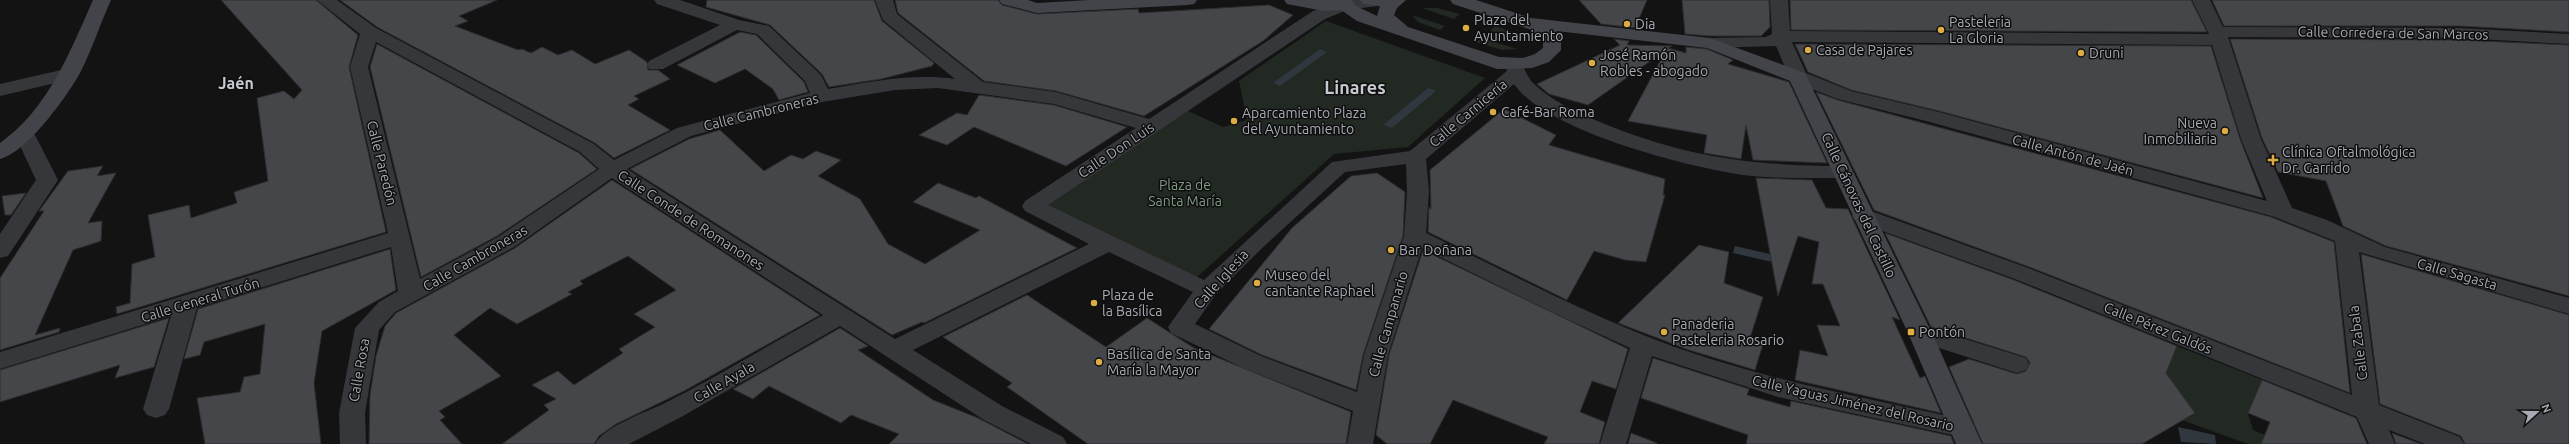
<svg xmlns="http://www.w3.org/2000/svg" width="2569" height="444" font-family="Ubuntu,sans-serif">
  <rect width="100%" height="100%" fill="#131314"/>
  <path fill="#222923" d="M1422,8H1437L1460,14L1454,19Z
    M1412,15L1445,26L1440,30L1418,22Z
    M1326,21L1485,78L1408,147L1334,154L1197,277L1045,205L1184,109L1223,127L1247,120L1239,81Z
    M1495,26L1518,34L1524,42L1490,31Z
    M1482,38L1517,49L1502,50L1476,42Z
    M2177,346L2263,380L2248,414L2253,430L2265,435L2261,444H2248L2182,420L2194,413L2166,373Z"/>
  <path fill="#30373e" d="M1320,49L1327,52L1280,86L1273,83Z
    M1428,88L1436,91L1392,128L1383,125Z
    M1735,246L1774,255L1772,262L1733,253Z
    M2178,427L2215,435L2216,444L2181,442Z"/>
  <path fill="#454649" stroke="#2d2d30" d="M221,0H316L358,35L349,67L386,232L117,314L116,307L130,303L132,264L155,257L148,215L189,205L191,218L237,203L234,192L268,181L257,98L284,91L294,99L302,90Z
    M340,0H497L459,16L468,21L455,26L518,50L522,49L531,53L542,47L558,55L572,50L595,64L629,50L647,62L648,70H658L670,79L634,96L639,99L628,105L670,130L614,158L595,143L377,27Z
    M707,0H874L882,21L934,63L932,66L881,79L829,87L822,74L770,25L706,7Z
    M895,0H998L1002,5L1037,14L1138,9L1139,13L1269,5L1293,15L1263,41L1144,116L1056,91L984,81L898,13Z
    M1579,0H1647L1635,28L1601,24Z
    M1682,0H1769L1770,27L1761,36H1710L1685,34Z
    M1790,0H2191L2207,32L1791,30Z
    M2212,0H2569V32L2459,26H2224Z
    M740,32L756,35L804,82L808,92L779,100L773,89L745,69L715,83L677,65Z
    M1614,39L1629,41L1627,45L1672,46L1668,48L1686,53V47L1707,49L1733,60L1728,64L1789,82L1827,163L1753,160L1746,125L1741,159L1704,153L1707,135L1628,121L1666,50L1588,105L1549,94L1537,84L1620,45Z
    M2230,39L2459,40L2569,45V296L2386,246L2343,226L2326,181L2278,172L2262,138Z
    M377,44L579,153L597,169L497,236L421,277L370,67Z
    M1795,44L2211,46L2240,139L2263,198L1939,111L1851,90L1808,72Z
    M1816,92L1838,100L2271,217L2334,242L2350,393L2032,268L1874,210Z
    M979,95L1054,105L1127,127L1066,166L974,127L947,145L919,135L957,113L967,115Z
    M1504,109L1556,135L1549,145L1665,179L1663,195H1665L1646,262L1625,260L1594,251L1567,300L1428,232L1429,207L1431,209L1430,170Z
    M720,130L764,171L791,155L803,159L816,151L841,160L818,176L860,199L888,244L925,264L980,230L913,202L938,183L976,198L979,196L1077,248L924,323L922,322L892,335L630,169L689,139Z
    M103,166L97,176L116,173L88,223L102,221L101,241L73,250L35,335L60,328L59,332L0,350V278L44,211H39L68,171Z
    M1377,173L1405,192L1403,236L1363,355L1356,390L1262,355L1209,329L1292,228L1351,176Z
    M1756,178L1812,180L1826,208L1848,209L1900,320L1892,317L1920,378L1925,376L1941,413L1795,380L1800,350L1828,356L1817,325L1840,326L1823,284H1812L1819,242L1798,236L1778,296Z
    M612,180L820,315L684,391L616,424L599,436L594,444H502L549,410L544,405L556,399L532,385L558,371L574,385L623,353L619,349L655,327L634,314L676,290L628,256L580,281L583,284L568,292L572,294L517,324L490,308L454,335L501,376L439,411L445,417L440,420L462,444H369L370,395L376,356L385,326L396,313L515,248Z
    M26,193L11,215H5L2,196Z
    M1885,233L2014,280L2177,346L2166,373L2195,413L2142,444H1983L1949,367L1969,359L2017,374L2026,371L2030,363L2026,357L1931,327Z
    M1699,245L1729,252L1724,283L1763,297L1750,338L1764,341L1755,370L1689,350L1618,323Z
    M390,249L396,290L322,331L314,383L321,444H205L197,398L240,392L244,377L260,374L265,324L204,342L200,355L184,359L198,309Z
    M1423,250L1628,349L1616,389L1592,381L1580,412L1605,422L1599,444H1544L1548,437L1453,400L1430,444H1387L1376,435L1389,355Z
    M2361,254L2569,315V444H2465L2461,436L2380,404Z
    M1027,295L1106,347L1147,318L1194,348L1351,412L1346,444H1088L1007,387L1012,383L943,337Z
    M169,318L154,367L115,378L120,365L0,402V370Z
    M840,328L868,346L858,350L933,400L978,418L1028,444H889L899,434L851,415L841,423L769,386L753,399L733,389Z
    M1653,358L1749,389L1747,395L1790,407L1791,401L1951,436L1954,444H1746L1748,435L1641,398Z
    M2262,380L2356,418L2367,444H2261L2270,422L2248,413Z
    M1631,433L1657,443V444H1628Z
    M2392,433L2421,444H2396Z"/>
  <g fill="none" stroke-linecap="round" stroke-linejoin="round">
    <path fill="#36373b" fill-rule="evenodd" d="M317,0H337L376,28L594,144L614,160L677,128L810,93L805,81L757,34L737,30L663,69H649L647,65L649,61L720,25L657,4L654,0H680L739,20L769,26L821,75L828,89C870,82 912,73 955,79L883,20L875,0H893L897,14L983,82L1056,92L1149,119L1313,11L1343,0H1387L1385,5L1347,10L1325,19L1048,205L1204,280L1332,162L1410,151L1507,71L1504,65L1506,61H1520C1524,67 1527,76 1532,82C1551,101 1576,112 1600,122C1683,157 1754,166 1843,166L1850,168L1853,172L1850,176L1843,178C1810,178 1776,179 1743,175C1687,167 1546,131 1514,84L1426,159L1429,192L1426,233C1501,269 1574,308 1651,338C1751,377 1857,396 1962,419L1971,421L1975,428L1971,435L1962,437L1778,397L1652,356L1626,444H1600L1630,348L1556,314L1422,248L1388,355L1373,444H1347L1353,411L1243,368L1171,333L1168,327L1193,292L1109,252L913,350L1002,406L1063,437L1067,444H1031L984,420L840,326L683,416L629,444H595C606,425 645,413 665,403C719,376 770,344 823,315L612,178L514,247L395,312L379,330L365,413L366,444H340L339,413L355,328L379,302L398,291L391,247L197,308L169,409L165,415L156,418L147,415L143,409L171,316L0,369V352L388,233L350,67L360,34ZM376,42L580,152L599,169L498,237L420,279L368,67ZM938,88L1054,104L1136,128L1025,201L1022,206L1025,211L1089,244L895,339L627,169L691,136L822,102L895,90ZM1406,164L1407,192L1404,236L1364,355L1357,392L1261,356L1195,324L1216,294L1260,250L1345,172Z
      M1770,0H1788L1790,31L2209,34L2192,0H2210L2223,27L2459,28L2569,34V44L2459,38L2228,37L2261,139L2292,208L2327,220L2385,247L2569,298V314L2359,252L2379,405L2460,437L2464,444H2425L2389,430L2395,444H2369L2357,417L2015,279L1855,221L1852,216L1855,211L1863,209L1871,211L2031,269L2352,395L2335,241L2275,217L1926,121L1838,99L1791,81L1776,46L1710,48L1704,47L1701,43L1704,39L1710,38L1766,37L1772,34ZM1792,42L2212,45L2241,139L2267,201L1939,112L1851,91L1806,73Z
      M70,68L77,70L79,74L77,78L0,96V84Z
      M25,129L32,131L35,135L58,180L8,256L0,258V234L36,180L15,135L18,131Z
      M1920,325L2026,358L2029,364L2026,370L2017,373L1911,339L1908,333L1911,327Z"/>
    <path fill="#434449" fill-rule="evenodd" d="M93,0H111C100,24 92,50 80,73C67,97 26,153 0,159V143C48,109 70,52 93,0Z
      M999,0H1028L1037,3L1089,0H1197L1194,4L1188,5L1037,13L1002,4Z
      M1284,0H1351L1356,6L1377,16L1380,6L1363,4L1360,0H1406L1397,8L1394,15L1408,27L1499,57L1523,58L1535,54L1543,48V39L1529,29L1453,4L1450,0H1476L1531,18L1710,38L1805,73L1932,333L1982,444H1956L1908,333L1790,81L1707,48L1556,31L1561,37V50L1549,62L1532,68L1497,69L1357,21L1341,10L1324,11L1287,4Z"/>
  </g>
  <g fill="#ddad43" stroke="#0e0e0f" stroke-width="1.5">
    <circle cx="1627" cy="24" r="4"/>
    <circle cx="1466" cy="28" r="4"/>
    <circle cx="1941" cy="30" r="4"/>
    <circle cx="1808" cy="50" r="4"/>
    <circle cx="2081" cy="53" r="4"/>
    <circle cx="1592" cy="63" r="4"/>
    <circle cx="1493" cy="112" r="4"/>
    <circle cx="1234" cy="121" r="4"/>
    <circle cx="2225" cy="131" r="4"/>
    <path d="M2271 154h4v4h4v4h-4v4h-4v-4h-4v-4h4z"/>
    <circle cx="1391" cy="250" r="4"/>
    <circle cx="1257" cy="283" r="4"/>
    <circle cx="1094" cy="303" r="4"/>
    <circle cx="1664" cy="332" r="4"/>
    <rect x="1907" y="328" width="8" height="8" rx="2"/>
    <circle cx="1099" cy="362" r="4"/>
  </g>
  <g text-anchor="middle" stroke-width="3" stroke-linejoin="round" paint-order="stroke">
    <g font-size="14" fill="#a6aab3" stroke="#0e0e0f" text-anchor="start">
      <text x="1474" y="25">Plaza del<tspan x="1474" dy="16">Ayuntamiento</tspan></text>
      <text x="1949" y="27">Pasteleria<tspan x="1949" dy="16">La Gloria</tspan></text>
      <text x="1635" y="29">Dia</text>
      <text x="1816" y="55">Casa de Pajares</text>
      <text x="2089" y="58">Druni</text>
      <text x="1600" y="60">José Ramón<tspan x="1600" dy="16">Robles - abogado</tspan></text>
      <text x="1501" y="117">Café-Bar Roma</text>
      <text x="1242" y="118">Aparcamiento Plaza<tspan x="1242" dy="16">del Ayuntamiento</tspan></text>
      <text x="2217" y="128" text-anchor="end">Nueva<tspan x="2217" dy="16">Inmobiliaria</tspan></text>
      <text x="2282" y="157">Clínica Oftalmológica<tspan x="2282" dy="16">Dr. Garrido</tspan></text>
      <text x="1399" y="255">Bar Doñana</text>
      <text x="1265" y="280">Museo del<tspan x="1265" dy="16">cantante Raphael</tspan></text>
      <text x="1102" y="300">Plaza de<tspan x="1102" dy="16">la Basílica</tspan></text>
      <text x="1672" y="329">Panaderia<tspan x="1672" dy="16">Pasteleria Rosario</tspan></text>
      <text x="1919" y="337">Pontón</text>
      <text x="1107" y="359">Basílica de Santa<tspan x="1107" dy="16">María la Mayor</tspan></text>
    </g>
    <g font-size="14" fill="#a6aab3" stroke="#0e0e0f">
      <text transform="translate(2393 33) rotate(1)" y="5">Calle Corredera de San Marcos</text>
      <text transform="translate(761 112) rotate(-14)" y="5">Calle Cambroneras</text>
      <text transform="translate(1468 113) rotate(-40)" y="5">Calle Carnicería</text>
      <text transform="translate(1116 150) rotate(-34)" y="5">Calle Don Luis</text>
      <text transform="translate(2073 155) rotate(15)" y="5">Calle Antón de Jaén</text>
      <text transform="translate(382 163) rotate(76)" y="5">Calle Paredón</text>
      <text transform="translate(1859 205) rotate(65)" y="5">Calle Cánovas del Castillo</text>
      <text transform="translate(691 220) rotate(33)" y="5">Calle Conde de Romanones</text>
      <text transform="translate(475 258) rotate(-30)" y="5">Calle Cambroneras</text>
      <text transform="translate(2457 274) rotate(16)" y="5">Calle Sagasta</text>
      <text transform="translate(1221 279) rotate(-48)" y="5">Calle Iglesia</text>
      <text transform="translate(200 300) rotate(-17)" y="5">Calle General Turón</text>
      <text transform="translate(1388 324) rotate(-74)" y="5">Calle Campanario</text>
      <text transform="translate(2158 328) rotate(22)" y="5">Calle Pérez Galdós</text>
      <text transform="translate(2358 343) rotate(-97)" y="5">Calle Zabala</text>
      <text transform="translate(359 370) rotate(-80)" y="5">Calle Rosa</text>
      <text transform="translate(724 382) rotate(-30)" y="5">Calle Ayala</text>
      <text transform="translate(1853 403) rotate(13)" y="5">Calle Yaguas Jiménez del Rosario</text>
    </g>
    <g font-size="14" fill="#7f9c82" stroke="#0e0e0f">
      <text x="1185" y="190">Plaza de<tspan x="1185" dy="16">Santa María</tspan></text>
    </g>
    <g font-size="16" font-weight="bold" fill="#c7c9d0" stroke="#0e0e0f">
      <text x="236" y="89">Jaén</text>
    </g>
    <g font-size="18" font-weight="bold" fill="#c7c9d0" stroke="#0e0e0f">
      <text x="1355" y="94">Linares</text>
    </g>
  </g>
  <g transform="translate(2537 412) rotate(69)" stroke="#0e0e0f" stroke-width="3" paint-order="stroke">
  <path d="M0-3L7 15L0 10L-7 15Z" fill="#a6aab3"/>
  <text y="-6" font-size="11" font-weight="bold" text-anchor="middle" fill="#a6aab3">N</text>
  </g>
</svg>
